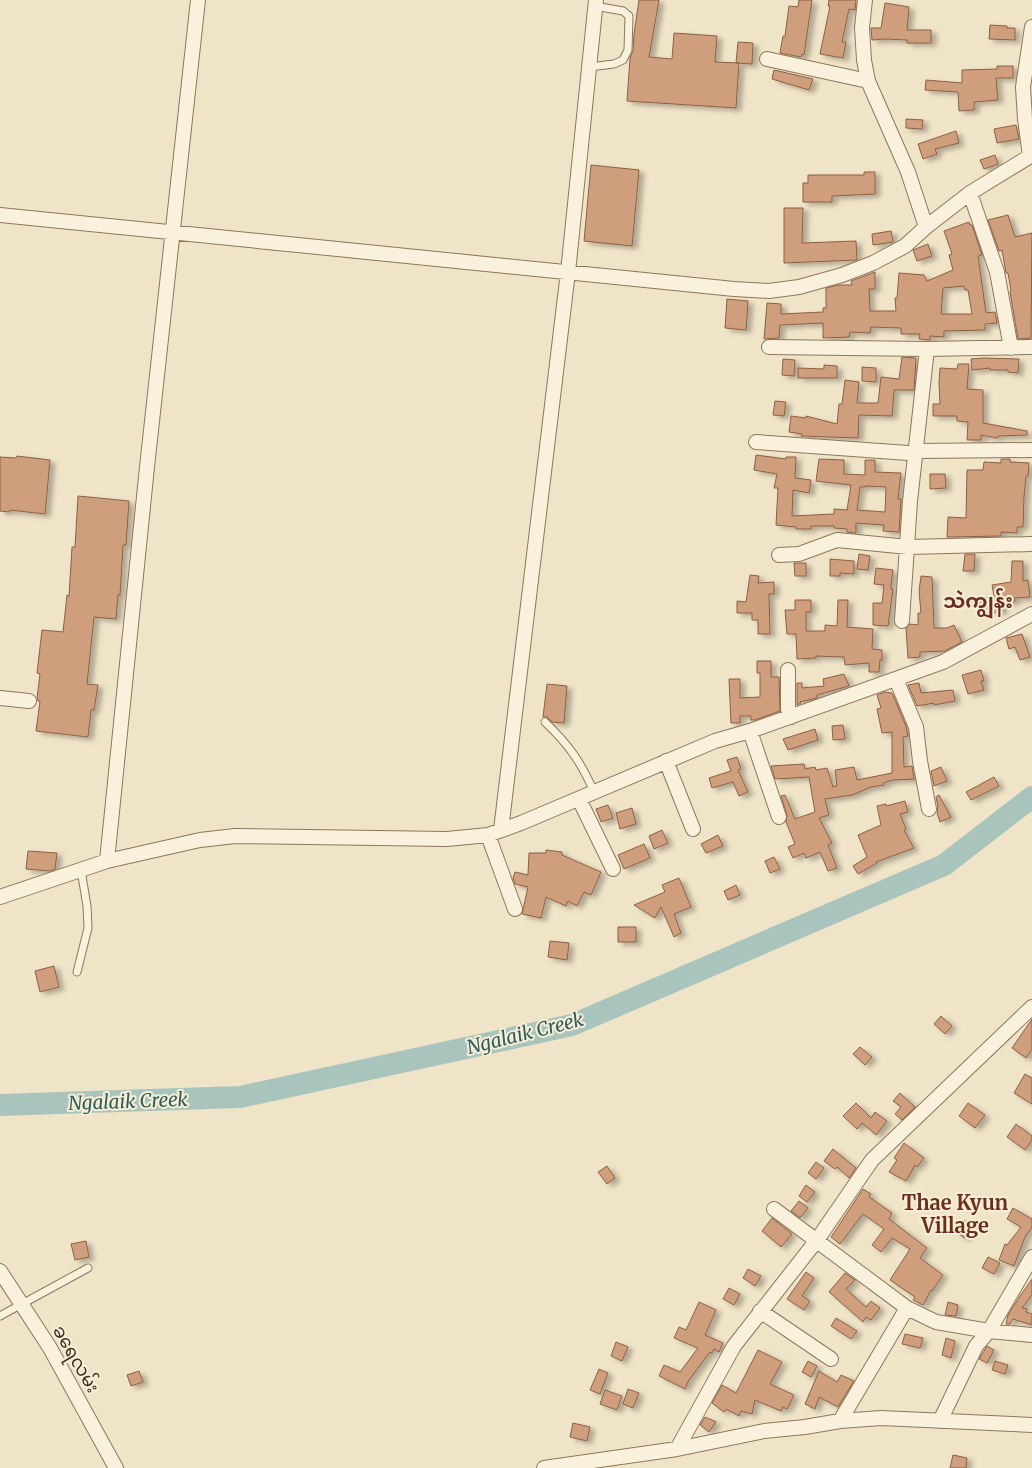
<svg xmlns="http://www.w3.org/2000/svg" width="1032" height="1468" font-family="Merriweather,'Noto Sans Myanmar',serif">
  <defs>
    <filter id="shadow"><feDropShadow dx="5" dy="3" stdDeviation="2.5" flood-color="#0004"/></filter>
  </defs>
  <rect width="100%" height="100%" fill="#f0e4c8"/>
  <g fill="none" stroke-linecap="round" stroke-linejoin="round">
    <path stroke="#a9c4bc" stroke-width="22" d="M0,1105L240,1097L572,1025L944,865L1032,797"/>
  </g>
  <path fill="#cf9f7d" stroke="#8d5f41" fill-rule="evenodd" filter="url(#shadow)" d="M639,0H659L649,57L672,59L674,33L717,36L715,62L739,63L736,108L627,101L630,58L633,51L634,34Z
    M799,0H812L804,55L802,54L801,57L780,53L783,36H785L789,6L798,7Z
    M829,0H856L855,10L849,9L842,42H846L843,58L820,54L830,6H828Z
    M885,3L909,7L907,30H931V43H907V40L885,39L872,40L871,28H881Z
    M990,25L1007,26V28H1015V40L989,39Z
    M738,42L753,43L752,64L736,63Z
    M997,66H1013V78H996L998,100L974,102V110L959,111L958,92L925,90L926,80L962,83V70L997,69Z
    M774,70L813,79L809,90L772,79Z
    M906,119L923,120L922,129L906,128Z
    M1016,125L1019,139L997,143L994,129Z
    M956,131L959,143L935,149L937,154L923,159L918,144Z
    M995,155L998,164L984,169L980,160Z
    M591,165L639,170L632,246L584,241Z
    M864,172H875V194L832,196V202H803V183H808V175H864Z
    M784,208H803L802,243L856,241L857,260L784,263Z
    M1008,215L1015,237L1032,233L1031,338L1018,339L1010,292L1011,291L1008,273H1006L1002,250L999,251L988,220Z
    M969,222L970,225H972L982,255L978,256L986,313L995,312L997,323L985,324V330L944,331V337L930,336V340L919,339L920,334H901V328L871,327L870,333L850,332L849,337L823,338V323L780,325L779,338L764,339L767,303L781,304V314L823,312V308H826V288L838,285H852L851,281L875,272V289H869L870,311H896L895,298H897L899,273L924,275L927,281L953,270L949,255L952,254L944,231ZM964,286L965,290H968L972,314H941L943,288Z
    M891,231L893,242L873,245L872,234Z
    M928,244L932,256L917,261L913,250Z
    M727,299L748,301L746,330L725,328Z
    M902,357L916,358L914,390H894L892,416L859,415L858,438L801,436L802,434L789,432L791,416L806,418V416L837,424L839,404H842L845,380L859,382L857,403H878L881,377L899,379Z
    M983,358L1019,359L1018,373L1008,372V370H990V368L972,370L971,359Z
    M783,359L795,360L794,376L782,375Z
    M958,364H969L967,389L983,390V423L1027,431V435L998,436L997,438L981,435V440H967L968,422L957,421V416H933V404H940L939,382L940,368L957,369Z
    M824,365L837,366V378H798V368L824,369Z
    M862,367L876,368V382L862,381Z
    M775,401L786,402L784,416L773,415Z
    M756,455L786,459V457H796L795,478L811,480L809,493L793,490L792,516L834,514V509L847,510L851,485L816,481L819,459L844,460V474L865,475V460H875V472L901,473L898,499H901L899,532L883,531L884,525L856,523V533L847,532V529L834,528V526H811V529H796V527L776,525L778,488H774L777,474L754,470ZM865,486L886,487L885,512L857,510L860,487H865Z
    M17,456L50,460L45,514L10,510L9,512L0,511V457L16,458Z
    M1001,459H1010V462L1029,463L1028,476H1026L1024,497L1023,527H1017V533L1001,532V536L947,537L948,517L966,518L967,470H983L984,462L1001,463Z
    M930,474H945L946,488L930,489Z
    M78,496L129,501L126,545H123L120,595H118L116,619L94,617L87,684L98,685L94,710H91L88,737L36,731L40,701H38L37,698L40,674L37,673L42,630L63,632L67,595L69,596L72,547H75Z
    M859,554L870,556L868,570L857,569Z
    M965,554H975L974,571H963Z
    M830,559L854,561V574L840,573V576H830Z
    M1012,561H1023V581L1028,580L1030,597L1014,598L1015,601L1001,604L1003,610L993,613L991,605L974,608L973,601L994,596L992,585L1011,582Z
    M794,563H806V576H795Z
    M876,568L893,570L891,585V589H893L888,626L873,625V603H882L884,585L874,584Z
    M750,575L759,576L758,583L774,582V594H769L770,634H758V620H752V613H737V601L746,602Z
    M921,576L932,577L934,628H947L954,625L962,642L945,651L920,652V657L908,658L906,628L910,624L918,625V613H921L919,591Z
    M795,600H811V612H806V631H825V625L837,626L838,600H848L847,627L873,629L872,649L882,650V660H880L879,672H869V663L845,665L844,657L816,656V658L797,659L796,634H787L785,610H795Z
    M1022,634L1030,657L1020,660L1015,647L1009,649L1006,638Z
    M757,661H771V677H779L780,711L755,720H751V716H740V723H731L729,679H740V698L760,697V673H757Z
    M981,670L984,681H981L984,690L968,694L962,675Z
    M844,674L849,686L817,695V698L800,702L801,703L797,705V683H802V688L824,686L823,679Z
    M919,683L921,693L953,690L955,701L934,705V703L917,706L908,685Z
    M547,684L567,686L564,723L552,722L547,717H543Z
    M885,692L892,693L906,726L908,736L903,737L904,767L912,766L914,779L893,780L883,783L884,785L871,787L852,795L825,799L829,815L819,818L832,843L828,845L837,868L828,871L820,852L806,858L804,853L793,858L788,847L795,844L786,822L787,815L781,796L785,795L795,819L815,812L809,777L775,779L771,766L804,764L805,769L815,767L816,770L827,768L833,787L837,786L835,770L854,767L857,780L892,773V732L882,733L877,709L881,708L877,695Z
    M843,725L845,739L833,740L832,726Z
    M815,729L818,740L788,750L783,739Z
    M737,757L741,769L738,770L748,792L739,796L733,782L712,788L709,778L731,771L727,760Z
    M941,767L947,781L934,786L931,771Z
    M994,777L999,786L971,800L966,792Z
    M939,795L951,817L940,822L937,813L938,807L936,797Z
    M905,801L908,812L900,814L906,829L904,830L914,848L876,862L877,863L858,874L853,866L867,857L858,835L881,825L877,806L886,804V806Z
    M608,805L613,818L601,822L596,809Z
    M632,808L636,824L620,829L616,813Z
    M662,830L668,843L654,849L649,836Z
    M718,835L723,846L706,853L701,844Z
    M644,844L650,858L624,869L618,855Z
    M546,850L562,852V855L601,872L591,895L584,892L577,906L568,901L566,906L546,897L541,918L522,914L528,887L515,884L513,878L515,872L528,875L529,853H546Z
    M28,851L57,853L55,869L50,871L26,869Z
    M774,857L780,869L770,873L765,861Z
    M679,878L691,907L674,914L681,933L674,937L661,907L655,918L634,905L665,892L662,885Z
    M736,885L740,895L728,900L724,891Z
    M618,927H636V942H618Z
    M550,941L569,943L567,960L548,957Z
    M54,966L59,987L40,992L35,971Z
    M941,1016L952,1026L945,1034L934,1024Z
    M1032,1019V1049L1026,1058L1012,1048Z
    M860,1047L872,1057L865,1065L853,1054Z
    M1025,1074L1032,1078V1104L1014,1093Z
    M900,1093L915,1107L902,1120L895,1114L901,1107L893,1101Z
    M856,1103L871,1118L875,1112L887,1121L876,1135L862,1123L857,1129L843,1116Z
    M968,1103L985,1115L975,1128L959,1116Z
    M1016,1124L1032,1136V1140L1025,1150L1007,1137Z
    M904,1143L924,1158L917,1167L915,1165L906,1181L889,1172L897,1160L894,1158Z
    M833,1149L856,1168L849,1178L837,1167L835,1169L824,1161Z
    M816,1162L824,1168L816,1179L808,1173Z
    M607,1166L615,1178L607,1184L598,1172Z
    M806,1185L815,1192L807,1202L799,1196Z
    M863,1189L871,1194L869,1197L892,1213L889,1219L927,1248L920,1258L943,1275L932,1291L931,1290L923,1305L913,1300L915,1297L890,1280L910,1249L892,1238L881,1252L872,1245L884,1229L863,1214L840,1244L831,1237Z
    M799,1201L808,1208L800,1218L791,1211Z
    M1013,1208L1032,1219V1227L1025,1237L1014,1266L999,1260L1005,1244L1007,1245L1021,1227L1007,1219Z
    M772,1218L792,1234L781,1247L762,1231Z
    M964,1220L973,1227L965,1238L956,1232Z
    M86,1241L89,1257L75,1260L71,1244Z
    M988,1257L1000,1263L994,1274L982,1268Z
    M748,1269L761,1276L755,1286L743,1278Z
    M806,1272L814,1278L802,1296L810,1301L804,1310L787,1299Z
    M845,1273L855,1280L846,1289L866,1307L871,1301L880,1308L871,1320L866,1317L863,1322L829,1292Z
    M1032,1279V1295L1022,1308L1027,1309L1026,1312L1032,1314V1325L1013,1319L1010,1324H1006L1008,1315L1020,1296Z
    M729,1288L740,1294L734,1305L723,1299Z
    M699,1302L716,1310L705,1335L723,1343L719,1352L714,1349L712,1353L710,1352L689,1380L685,1389L659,1376L664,1365L680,1372L698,1348L674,1338L679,1327L686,1330Z
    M948,1302L958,1305L956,1316L945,1315Z
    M836,1318L857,1331L851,1339L831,1326Z
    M905,1334L923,1338L920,1348L902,1344Z
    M946,1338L955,1341L951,1358L942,1355Z
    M616,1342L628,1347L622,1361L611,1356Z
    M987,1346L994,1350L987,1363L979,1359Z
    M758,1350L782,1362L770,1384L794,1395L787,1409L783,1407L781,1411L755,1400L752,1414L741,1411L739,1416L726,1409L724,1412L712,1403L722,1385L736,1393Z
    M808,1361L817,1366L811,1377L802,1372Z
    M995,1361L1008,1365L1005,1374L992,1370Z
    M599,1369L608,1373L600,1394L590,1390Z
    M139,1371L143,1382L131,1386L127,1375Z
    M819,1371L837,1382L841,1375L854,1381L838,1407L819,1397L815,1409L805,1404Z
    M628,1389L639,1393L633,1408L623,1404Z
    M605,1390L622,1396L617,1410L600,1404Z
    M705,1417L716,1422L709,1432L700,1425Z
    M573,1423L590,1427L587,1441L570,1437Z
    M953,1455L967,1458L966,1468H950Z"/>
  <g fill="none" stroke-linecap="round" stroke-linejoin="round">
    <defs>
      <path id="lane" d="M589,67L614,64L623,60L628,50L629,16L623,11L595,6
        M545,722C569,745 581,762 594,792
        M77,972L88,928L87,906L81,870
        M0,1316L88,1268"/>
      <path id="street" d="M865,0L862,28L864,60L868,81L908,172L926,227
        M767,59L868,81
        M1030,156L1025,119L1023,87L1032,27
        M970,193L997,272L1011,348
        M0,215L734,289L769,291L799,287L842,275L873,263L905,246L926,227L970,193L1032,155
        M769,347L927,349L1032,347
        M756,442L908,453L915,451L1032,450
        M779,555L799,554L837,540L908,547L1032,544
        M902,621L910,501L927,349
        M788,670V709L791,717
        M896,679L916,727L920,761L929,809
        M0,698L29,701
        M750,731L779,817
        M666,761L693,829
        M579,799L613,869
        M501,830L568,272L596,0
        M488,835L515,909
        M107,861L147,467L198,0
        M0,897L107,861L200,840L235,836L447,839L488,835L521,823L715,741L750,731L943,662L1032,614
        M774,1209L907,1308L936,1322L989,1331L1032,1335
        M0,1271L50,1348L116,1468
        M760,1311L831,1359
        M840,1421L907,1308
        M940,1421L976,1346L989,1331L1032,1257
        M677,1449L734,1346L817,1240L872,1160L1032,1007
        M544,1468L677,1449L764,1431L805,1427L840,1421L881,1418L1032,1425"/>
    </defs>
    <use href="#lane" stroke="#8d765c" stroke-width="9"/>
    <use href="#street" stroke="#8d765c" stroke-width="16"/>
    <use href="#lane" stroke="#faf1dc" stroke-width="7"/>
    <use href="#street" stroke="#faf1dc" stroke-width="14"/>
  </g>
  <g text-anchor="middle" stroke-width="4" stroke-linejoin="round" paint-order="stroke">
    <g font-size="18" fill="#3d2e20" stroke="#f7eed8">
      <text transform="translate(76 1359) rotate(60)" y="6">ခရေလမ်း</text>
    </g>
    <g font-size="19" font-style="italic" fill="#2f5d5a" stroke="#f7eed8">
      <text transform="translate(525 1033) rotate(-14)" y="7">Ngalaik Creek</text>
      <text transform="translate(128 1101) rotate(-2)" y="7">Ngalaik Creek</text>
    </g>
    <g font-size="20" font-weight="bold" fill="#6b2e1e" stroke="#f7eed8">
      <text x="978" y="608">သဲကျွန်း</text>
      <text x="955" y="1210">Thae Kyun<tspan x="955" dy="23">Village</tspan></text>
    </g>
  </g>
</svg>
